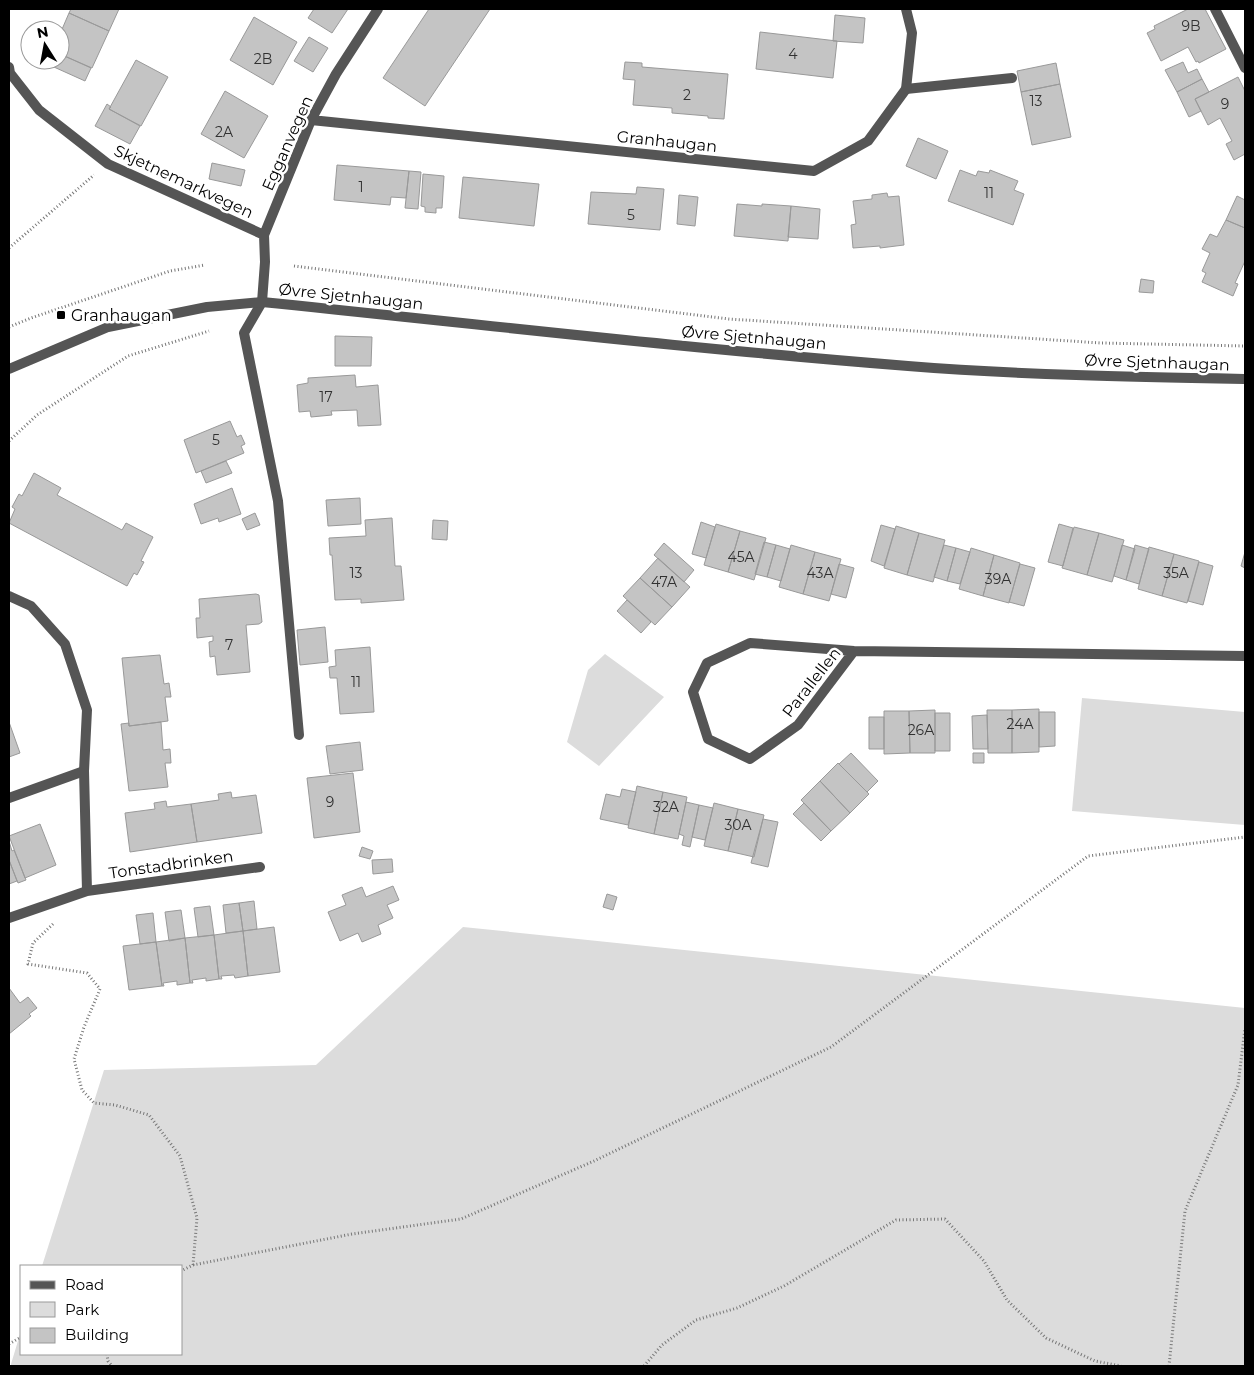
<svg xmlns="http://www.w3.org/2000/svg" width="1254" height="1375" font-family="Montserrat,sans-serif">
  <rect width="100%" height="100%" fill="#fff"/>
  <path fill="#dcdcdc" d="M605,654L664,697L599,766L567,742L588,670Z
    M1082,698L1245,712V825L1072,811Z
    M463,927L1245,1008V1366H11V1364L21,1331V1354H181V1266H42L104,1070L316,1065Z"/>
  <path fill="#c4c4c4" stroke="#999" d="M71,9H119L109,31L69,13Z
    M314,9H348L332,33L308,18Z
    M429,9H490L425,106L383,78Z
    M1188,9H1205L1226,49L1199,63L1198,61L1196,62L1188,47L1161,61L1147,33L1155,29L1154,26Z
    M69,13L109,31L92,68L60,54V34Z
    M835,15L865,18L863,43L833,41Z
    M254,17L297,42L273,85L230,60Z
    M760,32L837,41L833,78L756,69Z
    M309,37L328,48L313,72L294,61Z
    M60,54L91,68L85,81L45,63L46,60H60Z
    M136,60L168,77L141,126L109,109Z
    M625,62L642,63V67L728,74L724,119L708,118V116L672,113V108L633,105L635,80L623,79Z
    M1183,62L1188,73L1197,69L1202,79L1177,92L1165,70Z
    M1056,63L1060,84L1021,92L1017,71Z
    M1238,77L1245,91V154L1234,160L1226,144L1232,141L1220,118L1208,125L1195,99Z
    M1202,79L1209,92L1195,99L1201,111L1189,117L1177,92Z
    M1060,84L1071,137L1032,145L1021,92Z
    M225,91L268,116L244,158L201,134Z
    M107,104L111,107L109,109L140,126L130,144L95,126Z
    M918,138L948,151L936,179L906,166Z
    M212,163L245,170L241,186L209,179Z
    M337,165L409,171L406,198L391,197L390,205L334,200Z
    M960,170L976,176L978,171L989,173L990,170L1018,181L1014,190L1024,194L1013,225L948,201Z
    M409,171L421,172L418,209L405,208Z
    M423,174L444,176L442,208H436V213L425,212V207L421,206Z
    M463,177L539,184L534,226L459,218Z
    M637,187L664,189L660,230L588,224L591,192L636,194Z
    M887,193L888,197L899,196L904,245L880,248V246L853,248L851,225L856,224L853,201L872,199V195Z
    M679,195L698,197L695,226L677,224Z
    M1237,196L1245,200V228L1226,220Z
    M737,204L762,206V204L791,206L788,241L734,236Z
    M791,206L820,209L818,239L788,237Z
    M1226,220L1245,228V261L1235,283L1238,284L1233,296L1202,282L1206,273L1202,271L1210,253L1202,249L1210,234L1217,237Z
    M1141,279L1154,281L1153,293L1139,292Z
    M335,336L372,337L371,366H335Z
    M355,375L356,387L378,385L381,425L358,426L357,410L331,411L332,415L311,417L310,411L299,412L297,385L308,383V378Z
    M230,421L237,437L241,435L245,444L241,446L244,453L196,473L184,440Z
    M226,461L232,473L206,483L201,471Z
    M34,473L61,488L57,495L122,530L126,523L153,537L141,561L144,562L137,575L134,573L127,586L9,523L15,509L12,507L19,494L22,496Z
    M232,488L241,514L219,522L218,518L201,524L194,504Z
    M360,498L361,524L328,526L326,500Z
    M255,513L260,525L247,530L242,519Z
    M392,518L395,566H401L404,600L361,603V599L335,600L332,555H330L329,538L366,536L365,520Z
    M433,520L448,521L447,540L432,539Z
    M701,522L715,527L706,558L692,554Z
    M716,524L740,531L728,572L704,565Z
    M1059,524L1073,528L1063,566L1048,562Z
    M881,525L895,529L884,566L871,561Z
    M896,526L919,533L907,575L884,568Z
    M1074,527L1099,533L1087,575L1062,568Z
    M740,531L766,538L754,580L728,572Z
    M919,533L945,540L933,582L907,575Z
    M1099,533L1124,540L1112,582L1087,575Z
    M764,542L776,545L767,577L755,574Z
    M664,543L694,570L684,582L654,555Z
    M776,545L790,549L781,581L767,577Z
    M791,545L815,552L803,594L779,587Z
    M944,545L956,548L947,581L934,577Z
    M1122,545L1135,549L1126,580L1114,576Z
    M1135,545L1149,549L1139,584L1126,580Z
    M1149,547L1174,554L1162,596L1138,589Z
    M956,548L970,552L960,584L947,581Z
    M971,548L994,555L983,596L959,589Z
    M815,552L841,559L829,601L803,594Z
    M1245,552V568L1241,566Z
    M1174,554L1199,561L1187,603L1162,596Z
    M994,555L1020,563L1009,603L983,596Z
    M658,558L690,587L672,607L640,578Z
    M1199,562L1213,566L1203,605L1188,601Z
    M839,564L854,568L846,598L831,594Z
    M1020,564L1035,568L1024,606L1009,602Z
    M640,578L672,607L655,625L623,596Z
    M256,594L259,595L262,622L259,624L246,625L250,672L217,675L215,656L210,657L209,642L213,641V636L197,638L196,618H200L199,599Z
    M627,600L651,622L641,633L617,611Z
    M325,627L328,662L300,665L297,630Z
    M370,647L374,712L340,714L337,678H330L329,667L336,666L335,650Z
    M160,655L164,684L169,683L171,697H165L168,721L129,726L122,658Z
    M1039,709V752L1012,753V710Z
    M935,710V753H910L909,711Z
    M987,710H1012V753H988Z
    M884,711H909L910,753L884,754Z
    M1039,712H1055V746L1039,747Z
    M935,713H950V751H935Z
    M987,715L988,749H973L972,716Z
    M869,717H884V749H869Z
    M9,722L20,753L9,757Z
    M161,722L163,750L170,749L171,763H165L168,787L129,791L121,724L129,723V726Z
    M360,742L363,770L330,774L326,746Z
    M851,753L878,781L867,792L839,764Z
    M973,753H984V763H973Z
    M838,763L869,794L850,813L820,781Z
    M353,773L360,832L314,838L307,778Z
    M820,781L850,813L831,831L801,800Z
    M637,786L663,792L654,834L628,828Z
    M622,789L636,792L628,825L600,819L606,794L620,797Z
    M231,792L232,798L256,795L262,833L197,842L191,804L219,800L218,794Z
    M663,792L687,797L678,839L654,834Z
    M166,801L167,807L191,804L197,842L130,852L125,813L155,809L154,803Z
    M686,802L699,805L690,847L682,845L684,836L679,834Z
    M714,803L738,809L728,851L704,846Z
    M804,803L831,831L821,841L793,814Z
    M699,805L713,808L705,840L692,837Z
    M738,809L764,815L754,857L728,851Z
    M763,819L778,822L768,867L751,863Z
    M40,824L56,865L25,878L9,836Z
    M9,841L12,851L14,850L26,880L18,883L9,860Z
    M362,847L373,851L370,859L359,856Z
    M392,859L393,872L373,874L372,860Z
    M9,860L17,881L9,884Z
    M393,886L399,900L387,905L393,918L378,925L381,934L362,942L358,933L340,941L328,912L346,905L342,895L362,887L366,897Z
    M607,894L617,897L613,910L603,907Z
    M254,901L257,929L243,931L239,903Z
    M239,903L243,931L226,933L223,905Z
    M210,906L214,935L198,937L194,908Z
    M181,910L185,938L169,941L165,912Z
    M153,913L156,942L140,944L136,915Z
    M274,927L280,972L248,976L243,931Z
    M243,931L248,976L235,978L234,975L221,976L222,979H219L214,935Z
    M214,935L219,979L206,981V978L192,980L193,983H190L185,938Z
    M185,938L190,983L177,985V981L163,983L164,986H162L156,942Z
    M156,942L162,986L129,990L123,946Z
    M9,988L20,1003L28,997L37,1008L29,1014L31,1016L9,1034Z"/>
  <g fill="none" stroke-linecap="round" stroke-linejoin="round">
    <path stroke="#777" stroke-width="3" stroke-dasharray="1 2.5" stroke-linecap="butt" d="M9,248L94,175
      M294,266L729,319L1101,343L1245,346
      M9,327L31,318L170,271L205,265
      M9,441L37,415L128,356L209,331
      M53,924L33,943L28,964L87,973L100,989L84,1027L74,1059L82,1090L94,1103L115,1105L149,1115L180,1156L197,1218L193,1265L181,1271
      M193,1265L352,1234L461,1219L594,1161L831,1047L1088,856L1245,837
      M9,1344L21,1337
      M107,1354L108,1361L112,1366
      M644,1366L662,1345L696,1320L737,1308L784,1286L896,1220L945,1219L984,1261L1007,1300L1046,1338L1095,1361L1121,1366
      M1169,1366L1185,1211L1238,1085L1245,1028"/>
    <path stroke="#555" stroke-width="10" d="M1215,9L1245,68
      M906,89L1012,78
      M262,302L244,333L278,501L299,735
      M9,798L84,771"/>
    <path stroke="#555" stroke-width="10" d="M9,67L10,73L39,110L108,164L264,235
      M311,120L814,171L868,141L906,89L912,33L906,9
      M262,302L265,262L264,235L311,120L336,74L378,9
      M9,596L31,606L65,644L87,710L84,771L87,891L260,867
      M854,651L798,725L750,759L708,739L693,692L707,663L750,643L854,651L1245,656
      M9,918L87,891"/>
    <path stroke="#555" stroke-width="10" d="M9,369L108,327L207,307L262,302C477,324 692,349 908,366C1020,375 1133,377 1245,379"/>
  </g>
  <rect fill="#000" stroke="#fff" stroke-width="2" x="56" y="310" width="10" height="10" rx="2.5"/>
  <g text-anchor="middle" stroke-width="5" stroke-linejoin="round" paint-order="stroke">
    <g font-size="14" fill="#313131">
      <text x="1191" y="31">9B</text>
      <text x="793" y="59">4</text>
      <text x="263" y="64">2B</text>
      <text x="687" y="100">2</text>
      <text x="1036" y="106">13</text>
      <text x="1225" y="109">9</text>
      <text x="224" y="137">2A</text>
      <text x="361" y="192">1</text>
      <text x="989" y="198">11</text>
      <text x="631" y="220">5</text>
      <text x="326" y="402">17</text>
      <text x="216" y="445">5</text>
      <text x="741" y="562">45A</text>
      <text x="356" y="578">13</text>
      <text x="820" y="578">43A</text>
      <text x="1176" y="578">35A</text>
      <text x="998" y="584">39A</text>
      <text x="664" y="587">47A</text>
      <text x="229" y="650">7</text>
      <text x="356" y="687">11</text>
      <text x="1020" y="729">24A</text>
      <text x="921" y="735">26A</text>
      <text x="330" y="807">9</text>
      <text x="666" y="812">32A</text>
      <text x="738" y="830">30A</text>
    </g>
    <g font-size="16" fill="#000" stroke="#fff">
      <text transform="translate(667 141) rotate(6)" y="6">Granhaugan</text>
      <text transform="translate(287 143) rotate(-66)" y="6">Egganvegen</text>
      <text transform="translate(184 181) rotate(25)" y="6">Skjetnemarkvegen</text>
      <text transform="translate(351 296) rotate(6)" y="6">Øvre Sjetnhaugan</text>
      <text transform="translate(754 337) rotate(5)" y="6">Øvre Sjetnhaugan</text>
      <text transform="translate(1157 362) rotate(2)" y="6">Øvre Sjetnhaugan</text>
      <text transform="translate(811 682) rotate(-52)" y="6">Parallellen</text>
      <text transform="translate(171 864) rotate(-8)" y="6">Tonstadbrinken</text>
    </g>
    <g font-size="16" fill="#000" stroke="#fff" text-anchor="start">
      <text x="71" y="321">Granhaugan</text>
    </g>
  </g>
  <rect width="1254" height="1375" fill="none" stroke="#000000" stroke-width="20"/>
  <rect x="20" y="1265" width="162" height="90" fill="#ffffff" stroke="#999999"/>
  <rect x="30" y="1281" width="25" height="8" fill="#555555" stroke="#999999"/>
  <text x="65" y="1290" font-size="15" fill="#000000">Road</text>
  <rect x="30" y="1302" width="25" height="15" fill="#dcdcdc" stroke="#999999"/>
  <text x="65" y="1315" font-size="15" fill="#000000">Park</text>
  <rect x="30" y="1328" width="25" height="15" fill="#c4c4c4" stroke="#999999"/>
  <text x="65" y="1340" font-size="15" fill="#000000">Building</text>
  <g transform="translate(45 45) rotate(349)"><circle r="24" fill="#ffffff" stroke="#999999"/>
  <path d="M0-4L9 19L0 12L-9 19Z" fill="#000000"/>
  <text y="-8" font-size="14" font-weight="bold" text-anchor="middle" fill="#000000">N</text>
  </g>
</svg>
